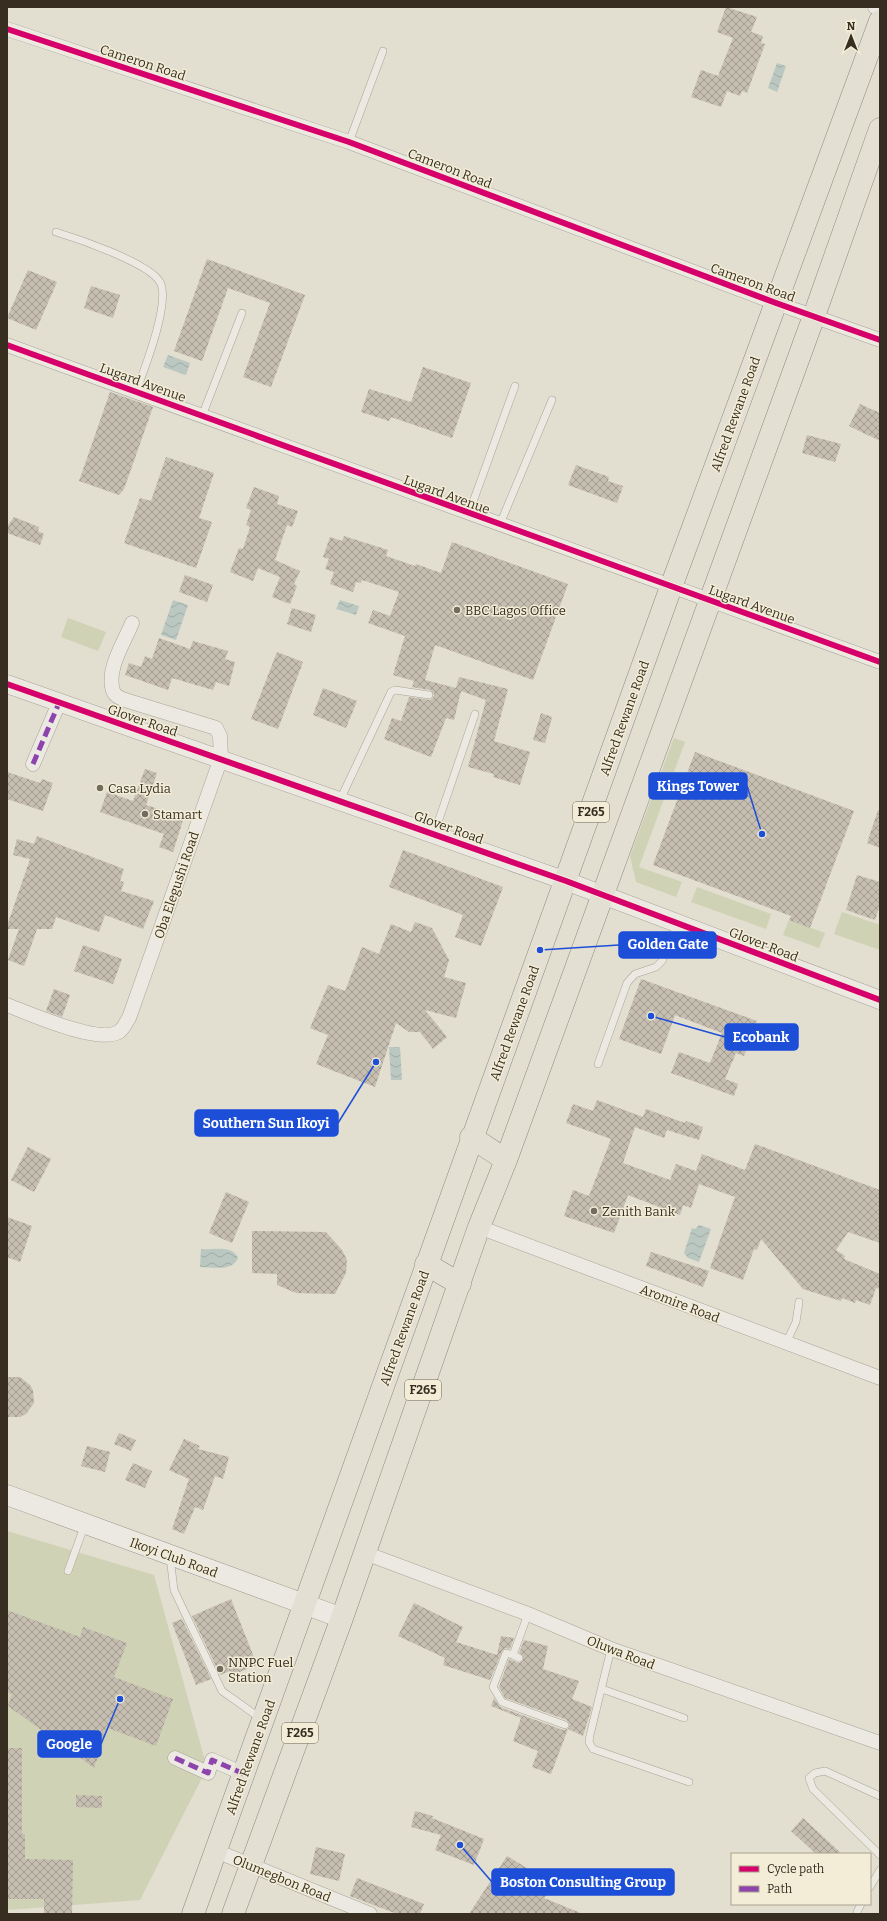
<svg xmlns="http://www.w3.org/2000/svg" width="887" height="1921" font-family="Bitter,serif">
  <defs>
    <pattern id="water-waves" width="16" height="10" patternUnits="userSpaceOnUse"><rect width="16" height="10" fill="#bac8c1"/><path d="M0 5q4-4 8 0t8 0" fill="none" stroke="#a0aca6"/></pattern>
    <pattern id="building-cross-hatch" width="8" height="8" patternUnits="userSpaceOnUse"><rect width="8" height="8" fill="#c6beb1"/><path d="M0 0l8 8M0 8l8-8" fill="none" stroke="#a29b90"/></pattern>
  </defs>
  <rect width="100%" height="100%" fill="#e2ded0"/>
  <path fill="#cfd2b4" d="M68,618L106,632L98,651L61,637Z
    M674,738L685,742L639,867L682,882L676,897L636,882L630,856Z
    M697,887L771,914L766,929L691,902Z
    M842,912L880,925V950L834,934Z
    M789,920L825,933L819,948L783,935Z
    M7,1531L154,1575L207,1768L140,1900L7,1910Z"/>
  <path fill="url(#water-waves)" d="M777,63L786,66L777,92L768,88Z
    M168,355L190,363L186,375L163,367Z
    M173,600L188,605L176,640L161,635Z
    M340,600L359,606L356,615L336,609Z
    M389,1047H400L402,1080H391Z
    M699,1225L711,1229L699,1262L688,1258L684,1253L692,1228L695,1229Z
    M201,1249C213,1250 233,1245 238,1258C232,1272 213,1267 200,1267Z"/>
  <path fill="url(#building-cross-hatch)" d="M726,7L757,17L751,32L763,36L761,43L765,44L747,93L742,91L740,96L727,91L721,107L691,97L701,70L718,76L733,38L717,32Z
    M207,259L305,295L271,387L243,377L270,303L228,288L202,361L174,351Z
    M28,270L57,282L36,330L7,318Z
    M91,286L120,295L113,318L84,308Z
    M423,367L471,383L452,438L391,417L389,421L361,412L369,389L411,402Z
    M110,392L153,407L124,489L119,495L79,481Z
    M860,404L880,413V441L849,426Z
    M807,435L841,444L835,462L802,453Z
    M166,457L214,473L199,518L212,522L196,568L124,543L140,498L151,501Z
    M576,465L609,477L608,481L623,486L617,503L568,485Z
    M254,487L279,496L277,504L298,511L292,527L287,525L275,560L300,571L294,584L297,586L290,604L272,597L280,577L258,568L253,581L230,572L239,548L243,549L250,527L246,525L251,510L246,508Z
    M14,517L39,527L38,531L44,534L40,545L7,533V527Z
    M344,536L388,550L386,556L415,566L416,564L441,573L452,542L568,584L533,680L435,645L425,680L456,688L459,677L508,689L494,741L530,752L520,785L493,777L494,774L468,767L486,700L461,691L454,720L446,718L431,757L384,739L392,718L401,721L409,697L430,700L433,698L434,694L430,690L412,687L414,681L393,675L405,636L368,623L373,610L390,616L399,592L362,580L361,583L356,582L353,592L330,584L334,572L325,569L329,559L323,557L330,537L342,541Z
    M185,575L213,585L207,602L179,592Z
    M292,608L316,615L311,632L287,624Z
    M159,638L190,649L193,641L228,651L225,659L235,662L229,686L216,682L213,690L172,678L168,690L125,675L129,663L141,667L145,656L152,659Z
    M277,652L303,662L278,729L251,719Z
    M323,688L357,701L346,728L313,715Z
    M541,713L552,717L545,743L533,740Z
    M695,752L854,811L810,928L789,920L791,916L653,865Z
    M145,769L157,773L146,805L184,817L173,852L159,847L164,834L100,812L107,792L133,801Z
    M7,772L40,783L42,779L53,783L43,811L7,799Z
    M878,810L880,811V848L867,843Z
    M37,836L124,869L120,881L124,882L121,891L154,901L143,929L105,915L99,932L56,917L52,929H37L24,966L8,960L19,929H7V926L30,859L13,855L17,839L34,844Z
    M403,850L503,887L481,946L455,937L463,915L389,887Z
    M857,875L880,882V905L875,920L846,910Z
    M415,922L432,928L449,960L444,977L466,983L456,1018L425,1010L447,1037L433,1049L420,1032H409L396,1023L375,1087L316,1064L328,1035L310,1028L328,985L345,991L362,947L379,954L391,924L411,932Z
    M83,945L122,959L113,984L74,971Z
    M641,979L757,1021L744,1056L736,1053L725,1079L738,1084L734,1096L671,1073L679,1052L710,1063L722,1033L675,1015L661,1054L619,1039Z
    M54,989L70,995L62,1017L46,1011Z
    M597,1100L643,1117L646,1109L685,1123L686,1121L703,1127L699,1140L667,1130L664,1138L635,1127L623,1163L670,1180L676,1164L696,1171L702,1154L745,1170L755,1144L880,1190V1243L848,1232L836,1250L845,1256L844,1259L880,1274V1289L876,1288L870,1305L856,1300L855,1303L842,1298L841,1301L803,1289L761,1239L757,1250L754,1249L743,1280L710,1268L735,1197L699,1184L691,1208L683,1205L680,1215L628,1195L614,1233L564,1216L573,1190L589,1196L611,1139L566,1123L573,1104L593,1111Z
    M28,1147L51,1159L34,1192L11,1180Z
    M226,1192L249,1202L232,1243L209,1233Z
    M7,1217L32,1226L20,1262L7,1257Z
    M252,1231L326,1232L342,1250L347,1260L346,1273L335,1294L296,1293L277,1285V1274L252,1273Z
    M651,1252L709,1271L703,1287L646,1266Z
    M7,1377H20L30,1385L33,1390L34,1403L26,1414L20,1417H7Z
    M119,1433L136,1440L131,1451L114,1444Z
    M184,1439L200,1446L198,1449L229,1457L223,1479L215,1476L203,1510L195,1507L184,1534L172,1529L189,1479L169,1470Z
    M87,1446L110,1452L105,1472L81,1466Z
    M133,1463L152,1471L145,1488L125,1480Z
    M231,1599L257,1665L232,1675L230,1671L220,1675L192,1616Z
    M414,1603L463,1627L456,1642L497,1655L501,1636L514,1638L510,1649L505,1648L502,1651L490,1680L443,1665L445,1658L398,1636Z
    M7,1610L80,1637L83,1627L127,1643L114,1677L173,1699L156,1746L108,1728L94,1768L8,1706L12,1694L7,1692Z
    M182,1619L211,1679L196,1685L172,1623Z
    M524,1640L548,1646L543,1669L579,1681L572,1699L592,1707L583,1736L568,1729L570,1725L567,1720L505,1698L499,1687L509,1659L519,1663L523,1661V1656L519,1653Z
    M494,1698L500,1707L563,1730L568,1729L551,1774L532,1767L538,1751L513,1741L521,1718L491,1706Z
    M7,1748H22V1834H25V1859L73,1860L72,1914H44V1899H7Z
    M76,1795L102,1796V1808L76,1807Z
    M415,1811L433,1816L432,1818L484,1839L474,1865L435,1850L441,1835L411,1827Z
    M803,1818L842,1854H816L791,1831Z
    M316,1847L345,1854L339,1881L310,1874Z
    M507,1856L527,1868L525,1871L551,1889L544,1898L583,1914H469Z
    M357,1878L424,1904L420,1914H397L350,1896Z"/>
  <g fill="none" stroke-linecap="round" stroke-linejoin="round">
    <defs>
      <path id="service" d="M349,142L383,51
        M56,232C79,239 149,263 160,282C171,302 144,370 136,392
        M202,416L242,313
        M469,513L515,386
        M500,524L552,400
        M340,800L391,692L395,690L429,695
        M434,834L475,714
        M598,1064L627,983L635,974L656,967L662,961L670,938L680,925
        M786,1343L796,1322L799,1302
        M170,1557L174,1590L222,1691L260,1718
        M68,1571L85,1524
        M611,1649L590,1735L589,1742L593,1749L689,1782
        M513,1655L506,1653L493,1687L502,1702L565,1725
        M519,1658L513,1655L528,1614
        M602,1689L684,1718
        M880,1796L825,1771L815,1773L809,1778L813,1789L880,1855
        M870,1887L880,1870
        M857,1912L861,1904"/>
      <path id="minor" d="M875,7L880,9
        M7,29L349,142L776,303L880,340
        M7,345L880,662
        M33,764L59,703
        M7,1005C28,1013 102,1046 120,1031C124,1028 126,1022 129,1018L221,758L220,736L216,728L125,700C120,698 115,696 113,691C106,669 124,643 132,623
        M479,1227L880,1378
        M365,1553L528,1614L611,1649L880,1743
        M175,1758L208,1773L212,1760L244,1774
        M216,1851L370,1914"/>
      <path id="tertiary" d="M7,684L566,881L880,1000"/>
      <path id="secondary" d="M7,1495L342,1618"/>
      <path id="primary" d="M471,1137L506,1160
        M426,1264L460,1284
        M193,1914L671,587L880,21
        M233,1914L342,1618L479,1227L506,1160L814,316L880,129"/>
    </defs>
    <use href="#service" stroke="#a8a498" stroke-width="8"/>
    <use href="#minor" stroke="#a8a498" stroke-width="15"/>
    <use href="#tertiary" stroke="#a8a498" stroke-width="19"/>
    <use href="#secondary" stroke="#989388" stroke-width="21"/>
    <use href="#primary" stroke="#8e897f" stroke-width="23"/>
    <use href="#service" stroke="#ebe9e1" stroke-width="7"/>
    <use href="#minor" stroke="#ebe9e1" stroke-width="14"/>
    <use href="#tertiary" stroke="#ebe9e1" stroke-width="18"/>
    <use href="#secondary" stroke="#ebe9e1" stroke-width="20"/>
    <use href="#primary" stroke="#e3dfd3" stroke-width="22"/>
    <path stroke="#8e44ad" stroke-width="5" stroke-dasharray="10 5" stroke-linecap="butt" d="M33,764L59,703
      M175,1758L208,1773L212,1760L244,1774"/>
    <defs>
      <path id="cycleway" d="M7,29L349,142L776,303L880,340
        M7,345L880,662
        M7,684L566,881L880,1000"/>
    </defs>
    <use href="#cycleway" stroke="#f3edd7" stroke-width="8"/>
    <use href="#cycleway" stroke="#d6006c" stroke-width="6"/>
  </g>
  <g fill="#736c5e" stroke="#f3edd7" stroke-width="1.5">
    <circle cx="457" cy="610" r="4"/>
    <circle cx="100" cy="788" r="4"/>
    <circle cx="145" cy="814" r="4"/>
    <circle cx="594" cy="1211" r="4"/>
    <circle cx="220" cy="1669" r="4"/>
  </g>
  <g text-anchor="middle" stroke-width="3" stroke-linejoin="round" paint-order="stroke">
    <g fill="#f3edd7" stroke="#6f6758" stroke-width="1">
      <rect x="573" y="802" width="36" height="20" rx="3"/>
      <rect x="405" y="1380" width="36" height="20" rx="3"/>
      <rect x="282" y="1723" width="36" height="20" rx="3"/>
    </g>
    <g font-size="12" font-weight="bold" fill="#372e21">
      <text x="591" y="816">F265</text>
      <text x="423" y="1394">F265</text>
      <text x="300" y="1737">F265</text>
    </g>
    <g font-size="13" fill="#372e21" stroke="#f3edd7">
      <text transform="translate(143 62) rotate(18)" y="5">Cameron Road</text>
      <text transform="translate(450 168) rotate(21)" y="5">Cameron Road</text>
      <text transform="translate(753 282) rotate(20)" y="5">Cameron Road</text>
      <text transform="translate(143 382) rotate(20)" y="5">Lugard Avenue</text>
      <text transform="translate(735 414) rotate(-70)" y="5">Alfred Rewane Road</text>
      <text transform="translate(447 494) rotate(20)" y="5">Lugard Avenue</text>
      <text transform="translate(752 604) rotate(20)" y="5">Lugard Avenue</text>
      <text transform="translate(624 718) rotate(-70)" y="5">Alfred Rewane Road</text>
      <text transform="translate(143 720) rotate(19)" y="5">Glover Road</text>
      <text transform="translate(449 827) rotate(20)" y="5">Glover Road</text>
      <text transform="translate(176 885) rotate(-71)" y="5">Oba Elegushi Road</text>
      <text transform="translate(764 944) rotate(21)" y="5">Glover Road</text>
      <text transform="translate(514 1023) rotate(-70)" y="5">Alfred Rewane Road</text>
      <text transform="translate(680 1303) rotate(21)" y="5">Aromire Road</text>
      <text transform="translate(404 1328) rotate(-70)" y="5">Alfred Rewane Road</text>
      <text transform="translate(174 1557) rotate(20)" y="5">Ikoyi Club Road</text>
      <text transform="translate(621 1652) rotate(21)" y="5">Oluwa Road</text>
      <text transform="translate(250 1757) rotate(-70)" y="5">Alfred Rewane Road</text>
      <text transform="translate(282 1878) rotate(22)" y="5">Olumegbon Road</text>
    </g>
    <g font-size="13" fill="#372e21" stroke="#f3edd7" text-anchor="start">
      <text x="465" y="615">BBC Lagos Office</text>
      <text x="108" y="793">Casa Lydia</text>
      <text x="153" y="819">Stamart</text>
      <text x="602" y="1216">Zenith Bank</text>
      <text x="228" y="1667">NNPC Fuel<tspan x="228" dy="15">Station</tspan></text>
    </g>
  </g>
  <path fill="none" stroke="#1d4ed8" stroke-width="1.5" d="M762 834L747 786M540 950L619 945M651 1016L725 1037M376 1062L338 1123M120 1699L101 1744M460 1845L492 1882"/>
  <g fill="#1d4ed8" stroke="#f3edd7" stroke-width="1.5">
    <circle cx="762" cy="834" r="4"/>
    <circle cx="540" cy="950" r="4"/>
    <circle cx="651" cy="1016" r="4"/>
    <circle cx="376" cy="1062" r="4"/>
    <circle cx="120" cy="1699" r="4"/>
    <circle cx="460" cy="1845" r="4"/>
  </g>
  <g fill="#1d4ed8" stroke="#1d4ed8" stroke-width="1.5">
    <rect x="649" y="773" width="98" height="26" rx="4"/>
    <rect x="619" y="932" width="97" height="26" rx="4"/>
    <rect x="725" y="1024" width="73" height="26" rx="4"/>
    <rect x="195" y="1110" width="143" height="26" rx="4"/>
    <rect x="38" y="1731" width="63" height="26" rx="4"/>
    <rect x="492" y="1869" width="182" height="26" rx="4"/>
  </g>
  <g font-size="14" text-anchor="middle" font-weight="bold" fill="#fff">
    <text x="698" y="791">Kings Tower</text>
    <text x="668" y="949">Golden Gate</text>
    <text x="761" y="1042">Ecobank</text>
    <text x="266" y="1128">Southern Sun Ikoyi</text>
    <text x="69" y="1749">Google</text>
    <text x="583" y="1887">Boston Consulting Group</text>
  </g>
  <rect width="887" height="1921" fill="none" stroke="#372e21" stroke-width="16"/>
  <rect x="731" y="1853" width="140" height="52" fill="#f3edd7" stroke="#a8a18e"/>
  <rect x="739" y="1866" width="20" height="6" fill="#d6006c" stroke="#a8a18e"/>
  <text x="767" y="1873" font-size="12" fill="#372e21">Cycle path</text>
  <rect x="739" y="1886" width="20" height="6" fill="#8e44ad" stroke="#a8a18e"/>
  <text x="767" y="1893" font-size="12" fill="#372e21">Path</text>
  <g transform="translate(851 36)" stroke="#f3edd7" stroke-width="3" paint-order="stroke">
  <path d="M0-3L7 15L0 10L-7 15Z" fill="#372e21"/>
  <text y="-6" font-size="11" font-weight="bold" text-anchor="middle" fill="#372e21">N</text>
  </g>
</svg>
